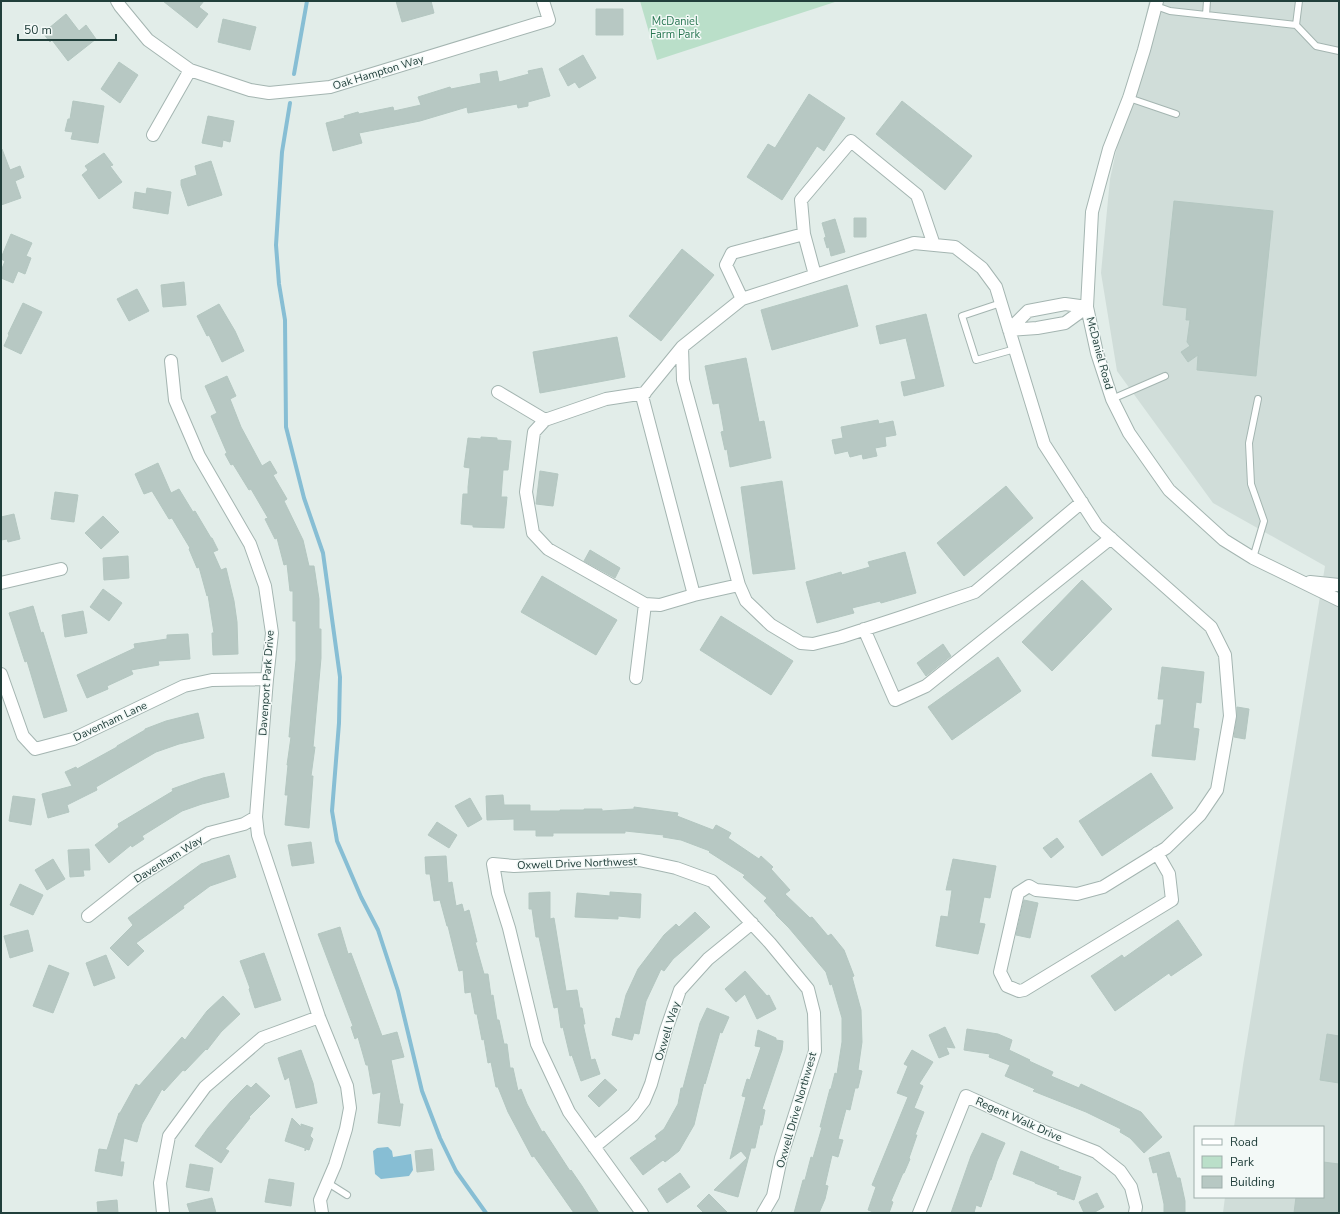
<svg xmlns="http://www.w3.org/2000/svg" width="1340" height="1214" font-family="'Nunito Sans',sans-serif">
  <rect width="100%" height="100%" fill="#e2ede9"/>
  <path fill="#d0ddd9" d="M1149,1H1339V1213H1223L1225,1197H1323V1127H1234L1243,1065L1325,566L1213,503L1117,371L1101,273L1110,179Z"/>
  <path fill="#badfc9" d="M640,1H838L657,60Z"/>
  <path fill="#87bed4" d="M388,1147L392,1151L393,1157L411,1154L413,1170L409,1176L381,1179L375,1174L373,1151L377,1148Z"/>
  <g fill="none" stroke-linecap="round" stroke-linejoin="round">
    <path stroke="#87bed4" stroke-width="4" d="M294,74L307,1
      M290,103L282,152L276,245L279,284L285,320L286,427L304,498L323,553L340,677L339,723L332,811L337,841L361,897L378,930L398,991L422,1091L440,1138L456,1171L486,1213"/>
  </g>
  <path fill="#b7c8c3" stroke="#b4c7c1" d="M163,1H204L199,7L208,14L197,28Z
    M396,1H431L434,13L402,22Z
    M596,9H623V35H596Z
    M66,14L79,31L86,25L96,39L68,61L52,40L50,42L43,33Z
    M223,19L256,27L250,50L218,42Z
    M583,55L596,78L579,88L575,82L568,86L559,69Z
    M119,62L138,75L120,103L101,89Z
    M542,68L550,96L528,102V106L518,108L517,104L468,113L467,107L420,121L359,133L362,143L333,151L326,123L345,118L344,116L358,112L359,114L393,107L394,111L421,105L418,97L450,87L451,89L481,83L480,74L497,71L499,82L529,74L528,71Z
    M809,94L845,118L824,151L817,146L782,200L747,177L768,144L775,148Z
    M73,101L104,106L98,143L71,139L73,132L65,131L68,119H70Z
    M902,101L972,156L945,190L876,134Z
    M208,116L234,121L230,142L223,140L222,147L202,143Z
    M1,149H2L10,170L20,166L24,177L15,181L21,198L1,205Z
    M104,153L113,165L110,166L122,182L99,199L82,175L88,170L85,166Z
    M211,161L222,195L188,206L181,185V180L197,175L195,166Z
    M147,188L171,192L168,214L133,208L135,192L146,194Z
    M1174,201L1273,211L1256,376L1197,370L1198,355L1188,362L1181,352L1190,346L1187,342L1190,320H1186L1187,308L1163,305Z
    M854,218H866V237H854Z
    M835,219L845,252L831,256L829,247L827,248L824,238L826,237L822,223Z
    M11,234L32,243L26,256L31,258L25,274L18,271L13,283L1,278V271L5,261L1,259V258Z
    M682,249L714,275L661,341L629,316Z
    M184,282L186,305L163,307L161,285Z
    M847,285L858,326L772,350L761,310Z
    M137,289L149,311L129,321L117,299Z
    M23,303L42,312L21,354L4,346L9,335L8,334Z
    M219,304L235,331L244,351L222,362L209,335L207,336L197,316Z
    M926,314L944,386L904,396L901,382L916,379L906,338L880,344L876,326Z
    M617,337L625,377L540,393L533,352Z
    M746,358L759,422L764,421L771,458L730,467L727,449L725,450L721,432L724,431L719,403L713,404L705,366Z
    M227,376L236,396L230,399L241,427L262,466L270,461L277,473L273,475L287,499L284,501L303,540L309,566H314L319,599V629H321V658L313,747H315L311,776H313L309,828L285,825L288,795H285L288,765H287L291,737H289L296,660V621H293V591H290L287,564L284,565L277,538L275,539L265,519L268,518L251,489L249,490L233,464L231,465L225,454L227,453L211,416L217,413L205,386Z
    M878,420L879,424L893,421L896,435L885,437L886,446L875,448L877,456L863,459L862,454L850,457L848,451L835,454L832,440L843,438L841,427Z
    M481,437L497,438V440L511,441L508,470H503L501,497H507L504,528L473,527V525L461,524L463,494H468V487L470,468L464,467L468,438L481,439Z
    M158,463L171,493L179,489L193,512L195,511L211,538H212L218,550L213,552L221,570L226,568L234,601L237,622L238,654L213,655L212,633H214L208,595L207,596L199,567L197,568L189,549L190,548L172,518L169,519L152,491L144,494L135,474Z
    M540,471L558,474L553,506L536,504Z
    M782,481L795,569L753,574L741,487Z
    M1006,486L1033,518L964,576L937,543Z
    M55,492L78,495L74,522L51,519Z
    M14,514L20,539L8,542L7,539L1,540V517Z
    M103,516L119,532L101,549L85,533Z
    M590,550L620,568L615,578L584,561Z
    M905,552L916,593L881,603L880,601L852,608L854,613L817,623L806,582L841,572L842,575L870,567L868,562Z
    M128,556L129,578L104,580L103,558Z
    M542,576L617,620L596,655L521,612Z
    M1082,580L1112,609L1052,671L1022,642Z
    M103,589L122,603L109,621L90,607Z
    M33,606L41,633L43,632L67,711L44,718L27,661L25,662L9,613Z
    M83,611L87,633L65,637L62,615Z
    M721,616L793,661L771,695L700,650Z
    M188,634L190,659L158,661L159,665L131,670L133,674L107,686L108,689L87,698L77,675L135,648L134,644L167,639V635Z
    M943,644L951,656L926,676L917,663Z
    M998,657L1021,691L952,740L928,707Z
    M1162,667L1204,672L1201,703L1196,702L1193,728L1199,729L1195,760L1152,756L1156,725H1161L1164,699H1158Z
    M1237,707L1249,709L1245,739L1234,737L1237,717Z
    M198,713L204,738L179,744L156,752L96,787L97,790L67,805L69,812L48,818L42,794L72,786L65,772L76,767L77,769L117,747V746L145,730V729L166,721Z
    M224,773L229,797L202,804L182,811L142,836L144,839L132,847L131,845L109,863L95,845L119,827L118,824L173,791L172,789L203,778Z
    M1151,773L1173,808L1102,856L1079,821Z
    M503,795L504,805H530V811H560V810H584V809H602V811L634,809V807L678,813L677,816L713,830L716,825L731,833L728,838L759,859L761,856L773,867L771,869L790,890L785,894L810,918L812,917L828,936L831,934L844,950L854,976L852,977L861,1010L862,1042L858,1070L862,1071L858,1088H855L850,1110L846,1109L838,1139L843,1140L838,1157L832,1155L825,1185L828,1186L825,1199L819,1213H794L803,1180H805L811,1157L813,1158L822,1127H820L830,1089H831L835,1073L837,1074L842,1042V1018L832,984L830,985L826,972L789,928L776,915V914L764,901L767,898L743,877L745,875L709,852L710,851L681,840L663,837L664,835L625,831V833H553V836H536V830H514V819L487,820L486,796Z
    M13,796L35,799L31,825L9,821Z
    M470,798L482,819L468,827L455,806Z
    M437,822L457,835L449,848L428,835Z
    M1057,838L1064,847L1051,858L1043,848Z
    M311,842L314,863L292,866L288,845Z
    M89,849L90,870H83L84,876L70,877L68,850Z
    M229,855L236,877L210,886L183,906L184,908L136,943L144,951L128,966L110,948L133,925L128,918L201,864Z
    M446,856L448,883L452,882L456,906L462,904L464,912L469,910L477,942H475L484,974H488L491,996L493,995L497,1020H499L504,1044H507L510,1068H513L518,1091L521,1089L527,1104L542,1132L544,1131L570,1171L571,1170L582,1186L599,1213H574L534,1156L532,1157L508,1112L498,1087H496L491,1062L488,1063L484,1039L482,1040L477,1014H475L471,992L465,993L463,970L459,971L448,926H447L440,900L434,901L430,874H426L425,857Z
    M53,859L65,879L47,890L35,870Z
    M953,859L996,866L990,898L984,897L979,923L985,924L978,954L936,946L941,916L948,917L952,890H946Z
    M20,884L43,895L33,915L10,905Z
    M550,892V919L554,918L566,991L577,990L580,1008H582L585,1024H583L591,1060L595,1059L600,1074L581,1081L572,1055L570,1056L563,1027L561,1028L558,1007L554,1008L539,937H536L532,909H529V893Z
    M610,892L641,894L640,918L618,916V919L575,917L577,893L610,896Z
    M1024,900L1038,903L1030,938L1016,935Z
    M695,912L710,927L673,959L664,971L661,969L646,1001L639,1034L634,1033L632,1040L612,1035L616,1018L620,1019L626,995L638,969L664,935L676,924L679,927Z
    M1178,920L1202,955L1171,976L1169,973L1115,1011L1091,976L1122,955L1124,958Z
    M340,927L348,954L351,953L382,1036L397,1032L404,1057L391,1060L400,1104H403L400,1126L378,1123L381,1092L373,1094L368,1065H366L358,1037L355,1039L351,1027L353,1026L318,934Z
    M28,930L33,951L10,958L4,936Z
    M264,953L281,1000L255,1008L249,989L250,988L240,961Z
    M106,955L115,978L94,986L86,963Z
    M49,965L69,973L53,1013L33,1006Z
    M745,971L767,996L769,995L776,1009L757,1019L745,994L736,1002L725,989Z
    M223,996L240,1014L221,1032L207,1050L206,1049L185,1071L183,1070L164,1091L162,1089L142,1124L137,1142L124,1138L120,1162H124L122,1176L95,1171L99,1149L107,1150L119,1113H120L136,1084L139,1086L182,1037L185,1040L207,1011Z
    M707,1008L729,1017L722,1033L720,1032L705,1084L704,1083L694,1125L679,1151L665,1162L663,1160L643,1175L630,1158L657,1139L655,1136L664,1129L678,1104L681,1088H683L700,1023Z
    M945,1027L955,1048L946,1047L949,1054L939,1058L929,1035Z
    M967,1029L998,1034L1012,1040L1009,1050L1030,1060L1029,1061L1053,1072L1051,1076L1079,1088L1081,1084L1141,1112L1162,1137L1144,1153L1130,1138L1120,1132L1121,1129L1086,1112L1033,1091L1035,1089L1005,1076L1010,1065L989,1057L990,1054L964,1050Z
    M758,1030L776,1038V1040L783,1041L782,1050L762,1109L765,1110L762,1125H760L755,1148H751L738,1197L714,1190L747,1158L741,1151L730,1159L746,1097L742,1096L747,1079L750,1080L761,1047L755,1046Z
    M1327,1034L1339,1036V1083L1320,1080Z
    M301,1050L313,1083L317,1103L296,1108L289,1077L285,1080L278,1058Z
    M912,1050L933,1062L919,1084L923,1086L914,1108L924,1112L915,1135H917L909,1158L910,1159L904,1173H903L891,1201L893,1202L889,1213H876L868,1210L876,1187L872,1185L908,1097L897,1093L908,1066L904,1064Z
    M605,1079L617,1090L599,1107L588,1096Z
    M256,1083L270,1096L249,1117L250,1118L225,1149L229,1151L221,1163L195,1146L208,1128L231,1101L247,1085L251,1088Z
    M292,1118L301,1127V1124L313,1128L310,1136L313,1139L309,1150L306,1149L305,1151V1148L285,1141Z
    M982,1133L1005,1143L997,1161L991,1180H990L981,1207L976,1205L974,1213H951L971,1156Z
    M432,1149L434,1170L417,1172L415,1151Z
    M1021,1151L1059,1167L1058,1169L1081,1177L1074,1200L1057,1194L1058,1192L1035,1183V1182L1013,1174Z
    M1169,1152L1177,1178H1180L1185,1201V1213H1164V1204L1157,1172L1153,1173L1149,1158Z
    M1323,1162L1339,1164V1213H1294L1296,1197H1323Z
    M190,1164L213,1168L209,1191L186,1187Z
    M680,1173L690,1187L667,1203L658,1189Z
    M269,1179L294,1183L291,1206L265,1202Z
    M1097,1193L1104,1207L1093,1213H1084L1079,1202Z
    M709,1194L728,1213H704L697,1206Z
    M212,1198L216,1213H190L187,1204Z
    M117,1200L118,1213H98L97,1202Z"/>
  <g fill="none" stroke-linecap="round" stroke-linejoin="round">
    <defs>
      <path id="service" d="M1156,6L1170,11L1296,25L1316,46L1339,51
        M1206,15L1207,1
        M1296,25L1299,1
        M1129,98L1176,114
        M1001,303L962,316L976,360L1015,349
        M1112,399L1165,376
        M1253,558L1264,521L1251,484L1249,443L1258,399
        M328,1183L347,1195"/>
      <path id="minor" d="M117,1L120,6L148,40L190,70L250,90L269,93L330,87L549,20L543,1
        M1157,1L1144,50L1129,98L1109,149L1092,212L1087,307L1097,353L1112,399L1129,433L1169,490L1224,540L1253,558L1339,600
        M153,135L190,70
        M804,234L801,200L851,141L917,195L934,245
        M742,299L726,265L732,253L804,234L815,275
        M1009,330L1028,311L1065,304L1087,307
        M1009,330L1037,328L1065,323L1087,307
        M682,347L683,380L739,585L746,601L771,625L801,643L813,644L841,637L902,617L975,592L1082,502
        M171,361L175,400L199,456L250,544L265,586L272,633L267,679L256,817L258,835L319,1017L347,1086L350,1108L346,1129L335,1165L320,1200L322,1213
        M498,392L545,420
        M645,393L606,399L545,420L534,432L526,492L533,533L548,549L645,604L660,605L694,595L642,396L682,347L742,299L914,243L955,247L982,268L996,287L1044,444L1097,526L1211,627L1225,655L1230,716L1217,790L1200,815L1166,848L1103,887L1077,894L1036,890L1029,886L1018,893L1000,972L1007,986L1019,991L1024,990L1172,900L1169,874L1157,853
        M1310,582L1339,585
        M1,583L61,569
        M694,595L739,585
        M864,629L895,700L926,686L1111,538
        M1,674L23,736L35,749L73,739L184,686L212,680L267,679
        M636,678L645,604
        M88,916L136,878L209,833L244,824L256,817
        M594,1147L633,1115L644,1101L651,1084L666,1030L680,990L708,959L752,923
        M163,1213L160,1183L169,1136L205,1087L262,1038L319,1017
        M642,1213L569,1112L537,1044L509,928L498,893L493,864L514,866L639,860L676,868L712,881L770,943L808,989L814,1013L815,1051L781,1158L773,1196L763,1213
        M919,1213L966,1096L1045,1132L1096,1152L1120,1171L1131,1187L1136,1207L1135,1213"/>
    </defs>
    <use href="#service" stroke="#a4b5b1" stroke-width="8"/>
    <use href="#minor" stroke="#a4b5b1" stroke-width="14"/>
    <use href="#service" stroke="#fff" stroke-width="6"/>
    <use href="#minor" stroke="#fff" stroke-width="12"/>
  </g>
  <g text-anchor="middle" stroke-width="3" stroke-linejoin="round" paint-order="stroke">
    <g font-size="11" fill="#297752" stroke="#f3f9f7">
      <text x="675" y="25">McDaniel<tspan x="675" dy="13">Farm Park</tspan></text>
    </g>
    <g font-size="11" fill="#213f3b" stroke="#f3f9f7">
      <text transform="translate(378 72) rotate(-17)" y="4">Oak Hampton Way</text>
      <text transform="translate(1100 353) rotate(75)" y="4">McDaniel Road</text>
      <text transform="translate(266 683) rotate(-86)" y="4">Davenport Park Drive</text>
      <text transform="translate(110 721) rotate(-25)" y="4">Davenham Lane</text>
      <text transform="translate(168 859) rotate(-32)" y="4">Davenham Way</text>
      <text transform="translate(577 863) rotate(-2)" y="4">Oxwell Drive Northwest</text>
      <text transform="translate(667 1031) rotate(-73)" y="4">Oxwell Way</text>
      <text transform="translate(796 1110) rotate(-74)" y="4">Oxwell Drive Northwest</text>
      <text transform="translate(1019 1119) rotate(24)" y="4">Regent Walk Drive</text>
    </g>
  </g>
  <rect width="1340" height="1214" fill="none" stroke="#213f3b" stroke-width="4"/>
  <rect x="1194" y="1126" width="130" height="72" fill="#f3f9f7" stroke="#9fafac"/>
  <rect x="1202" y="1139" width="20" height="6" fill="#ffffff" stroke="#9fafac"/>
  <text x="1230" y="1146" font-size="12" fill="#213f3b">Road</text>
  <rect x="1202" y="1156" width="20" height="12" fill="#badfc9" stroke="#9fafac"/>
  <text x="1230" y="1166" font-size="12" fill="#213f3b">Park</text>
  <rect x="1202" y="1176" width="20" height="12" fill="#b7c8c3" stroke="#9fafac"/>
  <text x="1230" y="1186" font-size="12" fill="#213f3b">Building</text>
  <path d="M18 34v6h98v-6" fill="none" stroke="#213f3b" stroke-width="2"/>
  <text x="24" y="34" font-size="12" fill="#213f3b" stroke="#f3f9f7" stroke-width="3" paint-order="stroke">50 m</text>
</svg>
